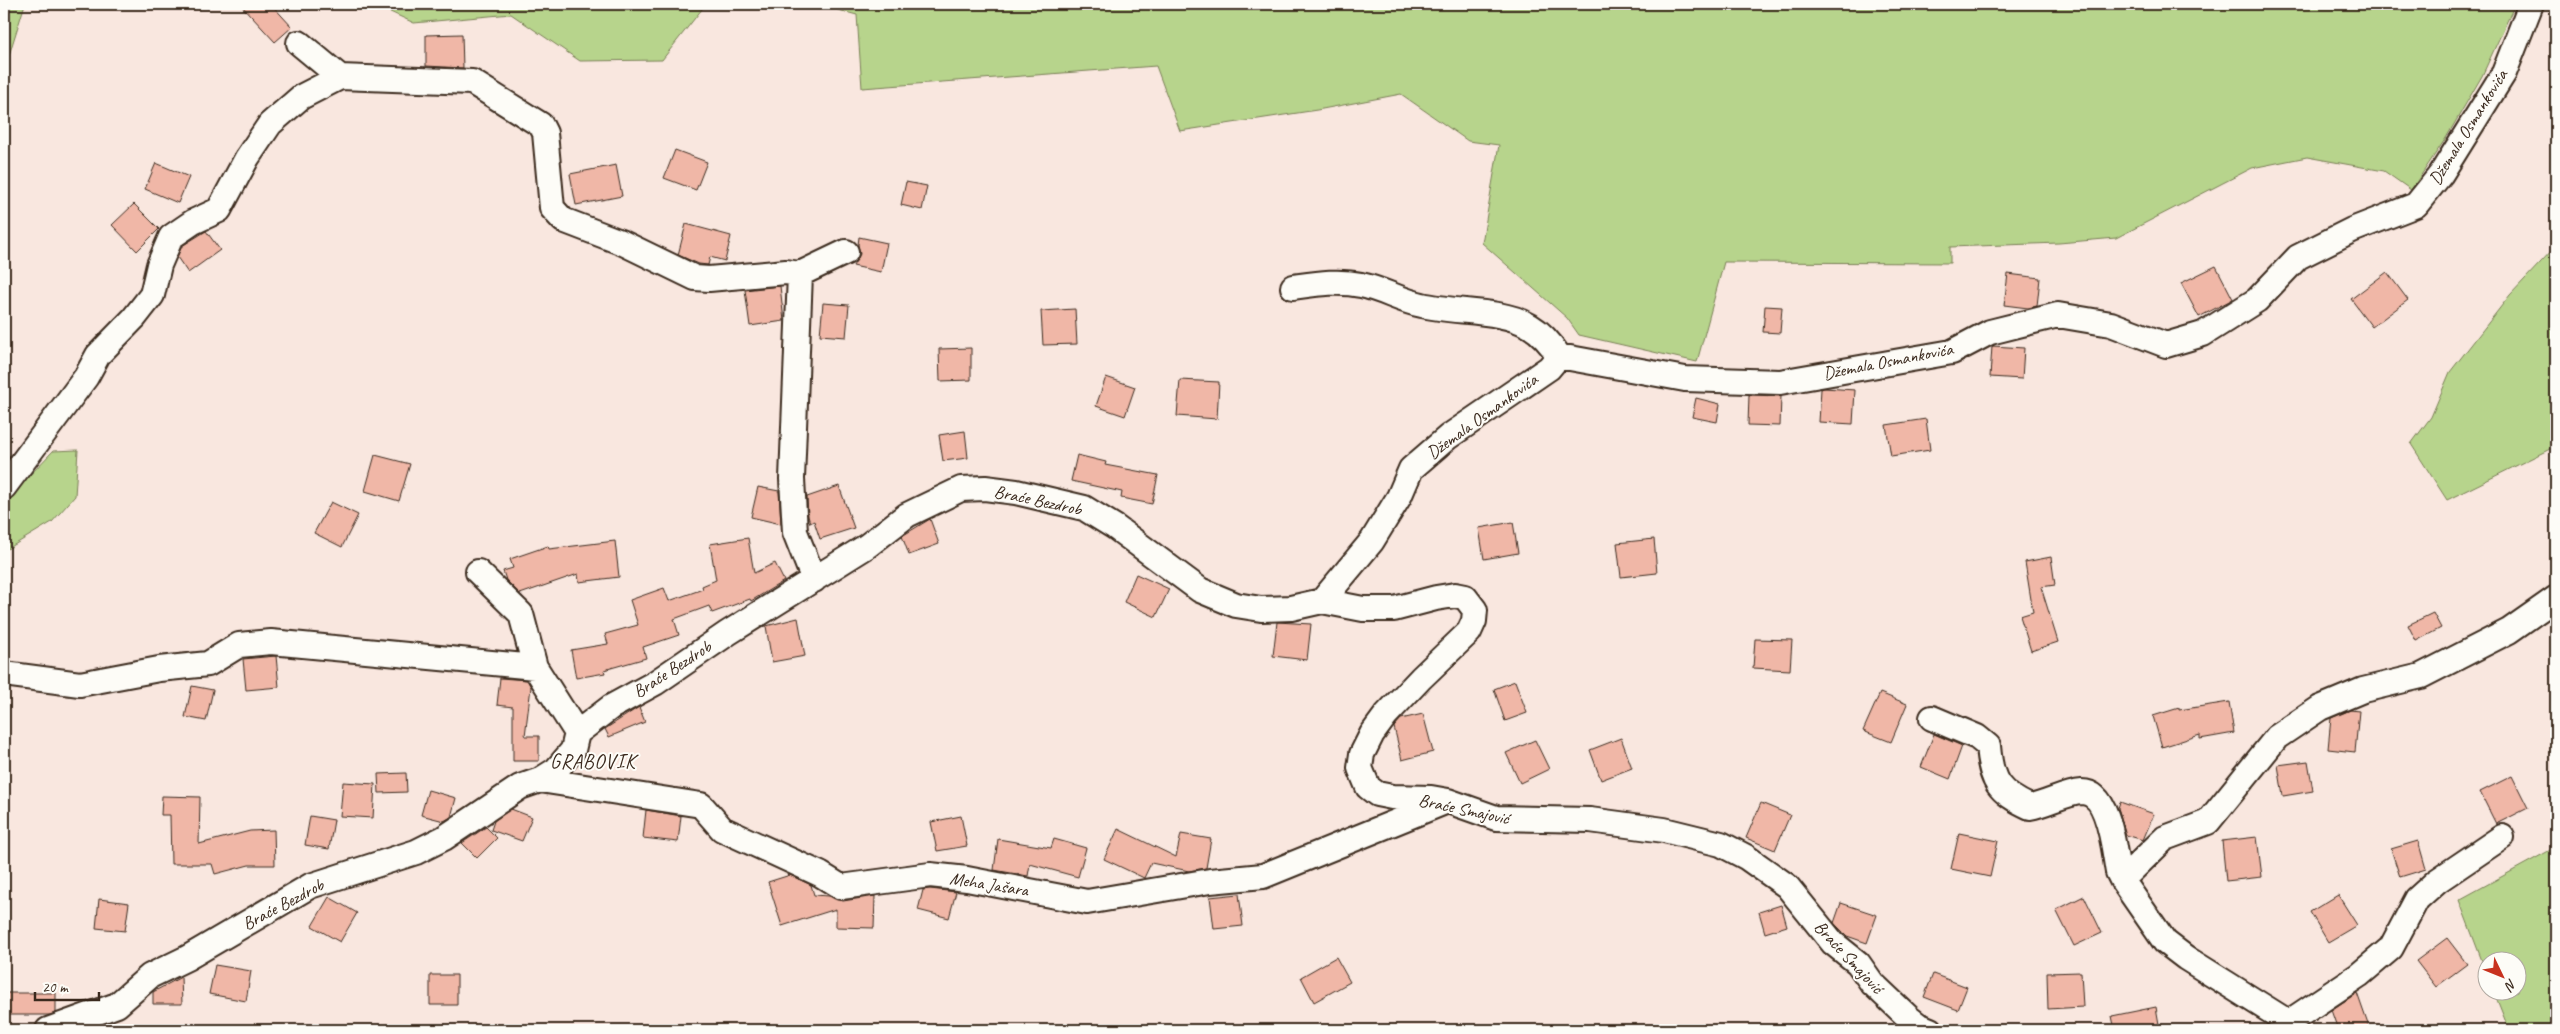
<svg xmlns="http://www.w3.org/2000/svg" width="2560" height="1034" font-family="Caveat,sans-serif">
  <rect width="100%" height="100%" fill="#f9e7df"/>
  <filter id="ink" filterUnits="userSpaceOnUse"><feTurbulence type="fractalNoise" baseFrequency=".02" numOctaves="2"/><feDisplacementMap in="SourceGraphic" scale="10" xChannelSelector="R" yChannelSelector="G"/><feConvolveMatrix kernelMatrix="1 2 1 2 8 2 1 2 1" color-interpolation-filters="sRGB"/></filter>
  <g filter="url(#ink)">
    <path fill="#b7d48c" stroke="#797f55" d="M4,4H25L4,71Z
      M373,4H706L662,60L580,61L511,14L414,23Z
      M816,4H2515L2482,76L2446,138L2411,190L2384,171L2307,157L2252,168L2116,238L2059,243L1950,247V263L1724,262L1697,362L1579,335L1567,318L1482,243L1499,145L1468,141L1401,94L1317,110L1180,131L1156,66L862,88L857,15Z
      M2556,246V446L2447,500L2411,444L2431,417L2450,372L2510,295Z
      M78,450L75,496L52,522L4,551V502L53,451Z
      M2556,847V1029L2509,1030L2494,992H2518V962H2488L2487,974L2459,900Z"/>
    <path fill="#f0b7a7" stroke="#3b2a1e" d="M240,4H271L292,27L275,42Z
      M462,34L463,68L426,66V35Z
      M675,150L707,162L696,190L664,178Z
      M156,163L189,177L178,203L145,189Z
      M616,165L622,196L576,205L570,174Z
      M906,182L927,186L922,210L901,205Z
      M134,204L159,229L137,251L112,225Z
      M686,224L731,236L725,261L710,257L708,265L699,264L678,255Z
      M206,231L220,250L188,273L177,257L182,246Z
      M859,237L887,243L881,272L853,266L860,254L858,245Z
      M2216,266L2233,299L2199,317L2181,283Z
      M2387,272L2408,300L2372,327L2351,299Z
      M2008,274L2040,278L2037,306L2028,308L2004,305Z
      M780,286L784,321L750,326L745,290Z
      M823,303L849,305L846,337L820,335Z
      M1765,306L1782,307L1780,333L1763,332Z
      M1075,309L1077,344L1043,345L1041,311Z
      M1992,346L2024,348L2022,379L1990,377Z
      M971,348V380L940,381L939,349Z
      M1106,377L1135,387L1125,416L1096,406Z
      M1180,380L1219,382L1217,419L1177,416Z
      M1824,388L1855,390L1853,424L1819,422L1821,389Z
      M1749,395L1781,396L1780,426L1748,425Z
      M1696,398L1720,404L1717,422L1692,417Z
      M1926,419L1930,450L1891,456L1886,425Z
      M965,431L968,458L943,461L939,435Z
      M375,455L410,464L399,501L365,491Z
      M1077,455L1106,462L1105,465L1158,475L1152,504L1121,498L1122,492L1071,481Z
      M839,486L854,528L820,539L814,521L810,523L808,516L807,497Z
      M758,487L779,491L781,524L751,517Z
      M331,502L358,515L342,547L314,533Z
      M930,519L939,544L909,555L902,536Z
      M1513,522L1518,553L1484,559L1479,528Z
      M748,538L754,573L775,563L784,581L751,601L750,599L712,613L709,606L674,619L679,635L643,647L646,658L604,670L605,673L576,678L571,650L608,644L605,634L638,625L630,600L664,588L669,601L703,589L702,586L716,580L710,544Z
      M1654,539L1657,573L1621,577L1617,543Z
      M615,541L619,577L579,582L578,574L520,594L506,580L503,571L513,568L510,559L548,546L549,549Z
      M2051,557L2055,585L2041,587L2058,642L2031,651L2020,616L2033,612L2025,562Z
      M1136,574L1169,589L1156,617L1124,602Z
      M2433,613L2441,628L2416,641L2408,625Z
      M798,618L805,656L772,662L766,626Z
      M1277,622L1311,624L1307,660L1273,656Z
      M1755,639L1792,640L1790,670L1753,668Z
      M276,656L279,687L246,690L243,659Z
      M500,678L527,680L531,687L525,736H539V761H513V707L497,705Z
      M1515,681L1527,713L1505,721L1494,689Z
      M192,686L213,690L206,721L185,717Z
      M1880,693L1907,704L1891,742L1863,731Z
      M2229,702L2234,733L2200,739V735L2162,747L2153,716L2179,708V710Z
      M639,707L645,722L609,737L605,729Z
      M2350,710L2359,711L2355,752L2328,749L2331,718Z
      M1423,714L1433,752L1402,760L1394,727L1401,719Z
      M1934,734L1962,746L1950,779L1921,767Z
      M1621,738L1632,768L1601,780L1590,750Z
      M1535,740L1549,769L1520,783L1506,753Z
      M2308,761L2313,791L2283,796L2278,765Z
      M406,773L407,792L379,793L378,774Z
      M2512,776L2528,808L2496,824L2480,792Z
      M343,782L375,784L373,818L340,816Z
      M428,790L456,798L451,817L444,821L421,815Z
      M162,796L200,797L199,844L250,831L274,830L275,865H249L215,874L212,864H171L170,815H161Z
      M2120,802L2154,814L2143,840L2126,835L2118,808Z
      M1761,803L1790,815L1775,850L1746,838Z
      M511,809L532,817L522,841L491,830L494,821Z
      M646,810L681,816L678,842L643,838Z
      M310,816L334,820L329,849L305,845Z
      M961,816L967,846L937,851L931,822Z
      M486,827L497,838L477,858L462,843Z
      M1118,829L1176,857L1181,834L1211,839L1206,868L1189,871L1151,863L1144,878L1104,859Z
      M1959,833L1998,841L1990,877L1951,869Z
      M2257,837L2262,877L2226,881L2222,841Z
      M998,839L1051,848L1054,839L1086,848L1078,877L1030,864L1028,876L994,870Z
      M2418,841L2426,869L2400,877L2391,849Z
      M790,875L811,885L814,895L829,896L843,901L875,896L874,928L836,927V909L782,926L768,882Z
      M930,889L956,892L949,918L918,910L923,890Z
      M1239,894L1243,926L1214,929L1210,897Z
      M2338,895L2357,925L2328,942L2310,912Z
      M2084,896L2102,933L2074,946L2056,910Z
      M329,897L357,913L340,942L312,926Z
      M99,899L129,903L125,931L96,928Z
      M1841,903L1877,915L1867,943L1847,936L1834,923Z
      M1781,905L1787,926L1765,933L1759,912Z
      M2447,938L2467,964L2436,987L2416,961Z
      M1336,957L1350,982L1314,1002L1301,977Z
      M215,965L251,971L246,1001L209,994Z
      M2081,972L2083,1007L2048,1009L2047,973Z
      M1933,974L1967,987L1958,1010L1924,997Z
      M430,975H457V1005H430Z
      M181,977L182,1004H153V992Z
      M4,993H56V1013L50,1015H4Z
      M2357,993L2370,1030H2338L2331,1010Z
      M2156,1007L2160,1030H2115L2112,1016Z"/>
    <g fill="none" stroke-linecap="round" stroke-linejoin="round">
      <defs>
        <path id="street" d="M299,43L340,77
          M1293,287C1315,284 1338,280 1361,285C1382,289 1401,301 1422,305C1455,313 1502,309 1530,326C1542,333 1551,344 1559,356L1549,368L1448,437L1411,469L1399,497L1372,541L1322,601
          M1559,356L1685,379L1780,382L1952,352L1990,332L2058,315L2111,324L2166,345L2203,334L2257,300L2298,257L2352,230L2416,205L2441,174L2504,73L2531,4
          M4,487L86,377L98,355L134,318L152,295L159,265L171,237L193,222L219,210L247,158L270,124L301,97L340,77L472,82L541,125L545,133L552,208L563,220L623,243L695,278L709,279L786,272L800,274
          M478,572L521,614L535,667L577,733
          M814,580L795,532L792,479L800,274L846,252
          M4,674L80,684L159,669L208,664L239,645L271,642L535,667
          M1932,718L1977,737L1988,746C1991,782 1998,792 2030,807C2047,804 2065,793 2082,792C2110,792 2114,852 2118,872L2122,880
          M540,780L701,805L722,829L820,874L841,887L930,875L967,879L1087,902L1210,881L1263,876L1445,802
          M2286,1024L2359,975L2391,948L2417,899L2437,881L2502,837
          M48,1030L117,1005L150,976L187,958L310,886L416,852L444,838L520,787L540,780L556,770L573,750L577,733L611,707L655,683L728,633L867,546L907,515L961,489L985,488L1016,492L1084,508L1115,527L1200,590L1236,605L1261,609L1291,608L1322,601L1363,609H1394L1436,598L1455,595L1465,597L1475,610L1474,621L1469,632L1421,678L1386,715L1372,734L1362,754L1360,768L1368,787L1377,794L1392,797L1431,798L1448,801L1496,818L1590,820L1664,830L1721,844L1746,857L1787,886L1833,943L1858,963L1872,983L1909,1018L1918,1025L1930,1030
          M2281,1030L2286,1024L2280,1017L2186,958L2165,942L2122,880L2165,838L2208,822L2277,737L2320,708L2363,690L2421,676L2509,631L2556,598"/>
      </defs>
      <use href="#street" stroke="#3b2a1e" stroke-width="28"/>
      <use href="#street" stroke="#fdfcf7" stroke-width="24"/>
    </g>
  </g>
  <g text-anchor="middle" stroke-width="4" stroke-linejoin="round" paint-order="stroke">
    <g font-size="18" fill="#3b2a1e" stroke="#fdfcf7">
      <text transform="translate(2468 127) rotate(-58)" y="6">Džemala Osmankovića</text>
      <text transform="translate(1888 361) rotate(-11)" y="6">Džemala Osmankovića</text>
      <text transform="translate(1482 416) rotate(-36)" y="6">Džemala Osmankovića</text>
      <text transform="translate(1038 500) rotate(12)" y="6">Braće Bezdrob</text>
      <text transform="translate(672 669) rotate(-33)" y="6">Braće Bezdrob</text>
      <text transform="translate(1464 809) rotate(12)" y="6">Braće Smajović</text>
      <text transform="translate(989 884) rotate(9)" y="6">Meha Jašara</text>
      <text transform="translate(283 904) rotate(-28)" y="6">Braće Bezdrob</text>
      <text transform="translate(1849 957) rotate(47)" y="6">Braće Smajović</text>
    </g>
    <g font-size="20" letter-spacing="1" fill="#3b2a1e" stroke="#fdfcf7">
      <text x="593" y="768">GRABOVIK</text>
    </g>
  </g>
  <rect width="2560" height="1034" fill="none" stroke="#fdfcf7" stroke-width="20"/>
  <rect x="10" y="10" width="2540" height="1014" fill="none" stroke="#3b2a1e" stroke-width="2" filter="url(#ink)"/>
  <g transform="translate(2502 976) rotate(133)"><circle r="24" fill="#fdfcf7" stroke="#afa8a0"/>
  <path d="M0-4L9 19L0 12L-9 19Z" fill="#c8321e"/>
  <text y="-8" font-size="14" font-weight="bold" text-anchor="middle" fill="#3b2a1e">N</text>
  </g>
  <path d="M35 992v8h64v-8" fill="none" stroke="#3b2a1e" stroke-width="2.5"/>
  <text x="42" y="992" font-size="15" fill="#3b2a1e" stroke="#fdfcf7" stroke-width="4" paint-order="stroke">20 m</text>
</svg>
